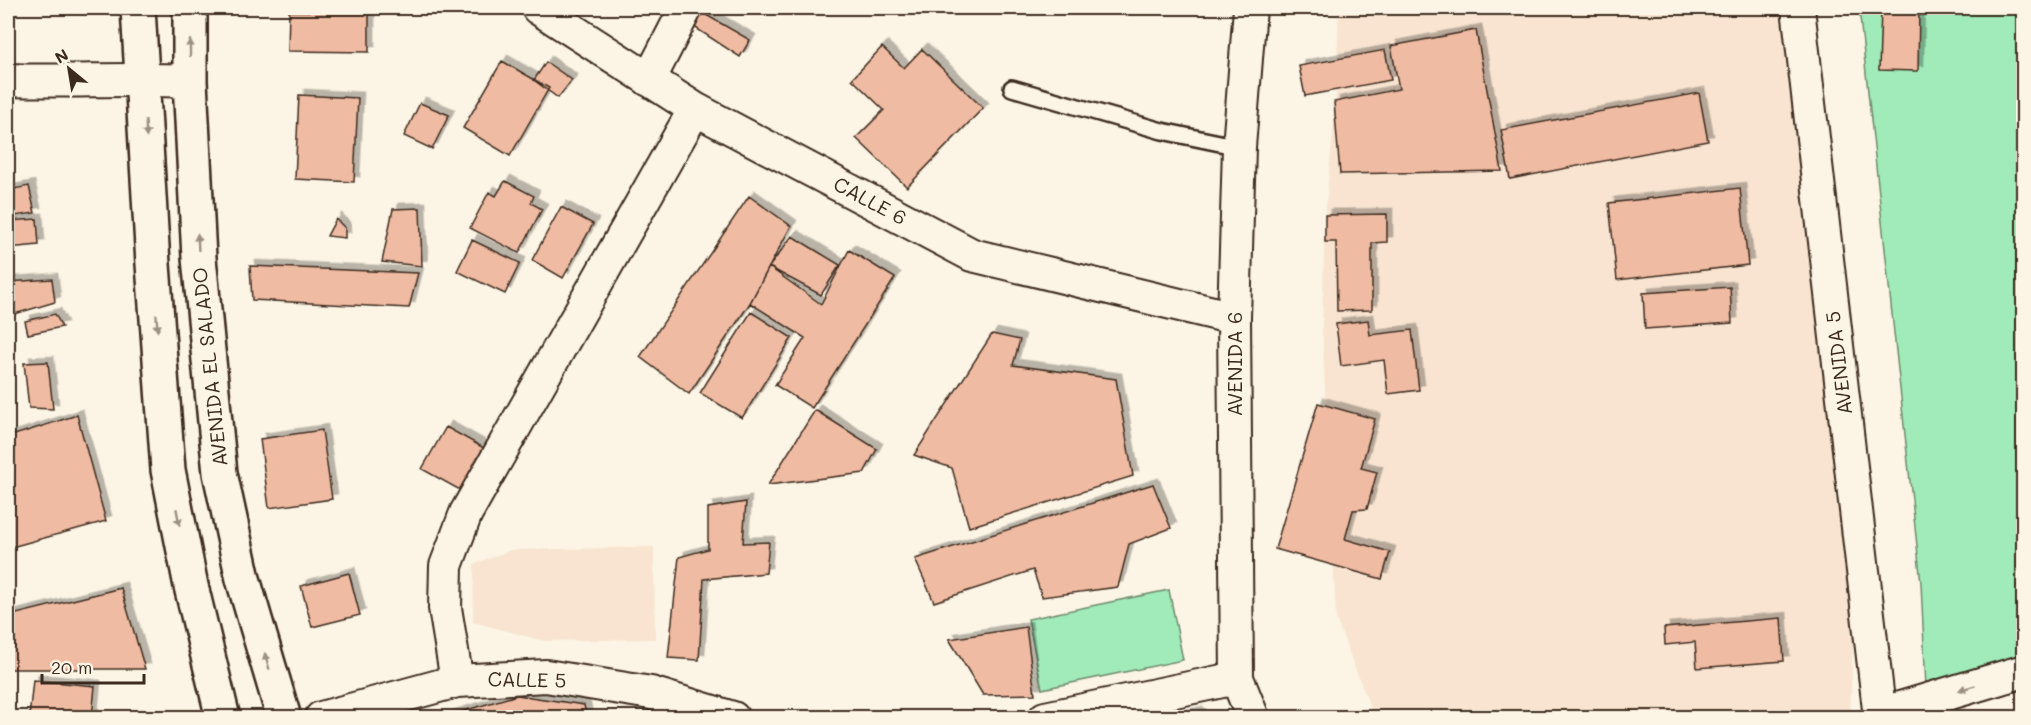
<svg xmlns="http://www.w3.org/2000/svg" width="2031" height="725" font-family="Mali,sans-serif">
  <defs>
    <filter id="shadow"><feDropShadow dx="5.5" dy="-5.5" stdDeviation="0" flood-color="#0004"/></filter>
  </defs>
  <rect width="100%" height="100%" fill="#fcf5e5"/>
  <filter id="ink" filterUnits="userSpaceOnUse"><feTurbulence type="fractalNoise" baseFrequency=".0167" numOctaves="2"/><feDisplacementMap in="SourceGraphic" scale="12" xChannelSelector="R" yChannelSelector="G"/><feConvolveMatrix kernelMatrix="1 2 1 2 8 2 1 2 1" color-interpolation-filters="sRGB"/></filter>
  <g filter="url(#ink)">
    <path fill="#f8e4d1" d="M1339,8H1785L1856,576L1850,717H1374L1336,619L1322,328L1325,215L1335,110Z
      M654,547L655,639L544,641L473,622L474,564L511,550Z"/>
    <path fill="#a1ebba" stroke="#6e8a6c" stroke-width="1.5" d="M1859,8H2023V658L1926,688L1921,583Z
      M1169,590L1183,660L1042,689L1028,619Z"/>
    <path fill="#f0bba3" stroke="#3b2a1e" stroke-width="1.5" filter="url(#shadow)" d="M694,8L750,40L740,57L688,23Z
      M1881,8H1919L1918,71L1879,70Z
      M289,11L369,12V52L288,51Z
      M1476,30L1502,171L1340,174L1334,102L1399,89L1391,46Z
      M882,47L904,68L922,49L983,108L907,187L856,138L884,110L852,79Z
      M1385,50L1391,80L1305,96L1299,66Z
      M502,61L549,88L510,156L463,128Z
      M546,62L572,80L558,98L534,80Z
      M1699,93L1708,141L1510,179L1501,130Z
      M299,95L358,98L354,182L295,179Z
      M420,103L449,115L432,149L404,136Z
      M505,181L534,196L531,203L542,209L519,253L470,228L489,192L496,196Z
      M29,186L35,213L8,217V190Z
      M1740,188L1748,265L1617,280L1609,203Z
      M749,196L791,226L750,303L689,394L640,357Z
      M561,207L593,224L563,278L532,260Z
      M420,208L422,266L382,262L393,209Z
      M1387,214V242L1372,243V310L1337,311L1336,242H1325V215Z
      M37,219L39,245L8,248V221Z
      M336,219L345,228V238L327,236Z
      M792,236L840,265L821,295L769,267Z
      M472,240L520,263L505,294L457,271Z
      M849,250L895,278L812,408L775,385L805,338L750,303L769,267L821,304Z
      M250,266L418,273L409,308L252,300Z
      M52,279L55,302L8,316V282Z
      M1730,287L1732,323L1645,329L1643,293Z
      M751,312L792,338L742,418L700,393Z
      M55,314L62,327L28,334L25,321Z
      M1368,320L1370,335L1412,330L1419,390L1388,394L1384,360L1341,366L1336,324Z
      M992,334L1020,340L1013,365L1116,379L1133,476L969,527L952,468L914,455Z
      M48,362L53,409L29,408L24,363Z
      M1318,403L1375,419L1361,468L1377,472L1367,509L1353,510L1345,539L1390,552L1382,579L1275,549Z
      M815,410L877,449L864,473L768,485Z
      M77,415L106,521L8,548V437Z
      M446,427L484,448L460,490L422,469Z
      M322,430L332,499L269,508L260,439Z
      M1153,484L1171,528L1129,544L1118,587L1042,597L1033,570L934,602L915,559Z
      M746,502L743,543L769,542L766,573L704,579L699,660L668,658L679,557L708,549V508Z
      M349,573L360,615L312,627L301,586Z
      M121,588L145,669H8V616Z
      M1781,618L1784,661L1697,668L1695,642L1665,645L1664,628Z
      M1026,627L1035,694L983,695L949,639Z
      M33,680L95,686L92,718H29Z
      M517,695L584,705L587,718H440Z
      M1197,712L1203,718H1169Z"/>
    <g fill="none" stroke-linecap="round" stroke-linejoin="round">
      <defs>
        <path id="lane" d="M1012,88L1162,131L1239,147"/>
        <path id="street" d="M538,8L695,109L972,255L1234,318
          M1250,8L1239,147L1234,318L1237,678L1253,718
          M1798,8L1880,718
          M8,80C68,82 129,78 190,81
          M649,80L686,8
          M457,681L445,608L446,566L466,513L695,109
          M1880,714L2024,671
          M321,718L457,681L546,676L651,693L733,718
          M1045,718L1237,678"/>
        <path id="primary" d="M138,8L153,264L168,470L191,586L223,718
          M190,8V81L199,258L220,473L243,579L284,718"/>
      </defs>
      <use href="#lane" stroke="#3b2a1e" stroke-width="20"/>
      <use href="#street" stroke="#3b2a1e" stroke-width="36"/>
      <use href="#primary" stroke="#3b2a1e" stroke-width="38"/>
      <use href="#lane" stroke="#fcf5e5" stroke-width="15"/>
      <use href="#street" stroke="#fcf5e5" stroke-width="32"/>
      <use href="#primary" stroke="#fcf5e5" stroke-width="33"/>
    </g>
    <defs><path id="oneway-solid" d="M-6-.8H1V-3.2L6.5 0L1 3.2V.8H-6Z" transform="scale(1.5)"/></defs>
    <g fill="#9c9082">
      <use href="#oneway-solid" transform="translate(190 48) rotate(-90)"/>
      <use href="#oneway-solid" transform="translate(146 129) rotate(87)"/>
      <use href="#oneway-solid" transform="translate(198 242) rotate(-93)"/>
      <use href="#oneway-solid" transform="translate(157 323) rotate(86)"/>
      <use href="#oneway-solid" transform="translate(178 517) rotate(79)"/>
      <use href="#oneway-solid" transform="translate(267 661) rotate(-106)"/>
      <use href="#oneway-solid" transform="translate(1967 688) rotate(163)"/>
    </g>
  </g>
  <g text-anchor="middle" stroke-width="4.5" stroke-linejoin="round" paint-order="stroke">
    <g font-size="20" fill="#3b2a1e" stroke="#fcf5e5">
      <text transform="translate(870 201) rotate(28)" y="7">CALLE 6</text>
      <text transform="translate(1839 363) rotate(-97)" y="7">AVENIDA 5</text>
      <text transform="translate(1235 364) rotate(-90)" y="7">AVENIDA 6</text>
      <text transform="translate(210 367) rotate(-96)" y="7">AVENIDA EL SALADO</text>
      <text transform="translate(527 680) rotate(1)" y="7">CALLE 5</text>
    </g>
  </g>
  <rect width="2031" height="725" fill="none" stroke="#fcf5e5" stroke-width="30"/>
  <rect x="15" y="15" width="2001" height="695" fill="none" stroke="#3b2a1e" stroke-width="2" filter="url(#ink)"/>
  <g transform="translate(69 69) rotate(330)" stroke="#fcf5e5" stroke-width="4.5" paint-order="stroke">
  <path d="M0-4.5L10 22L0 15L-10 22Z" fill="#3b2a1e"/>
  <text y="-9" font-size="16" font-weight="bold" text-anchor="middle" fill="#3b2a1e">N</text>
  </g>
  <path d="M42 674v9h102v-9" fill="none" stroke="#3b2a1e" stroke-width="3"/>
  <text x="51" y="674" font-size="18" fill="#3b2a1e" stroke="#fcf5e5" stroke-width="4.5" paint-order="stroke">20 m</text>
</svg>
